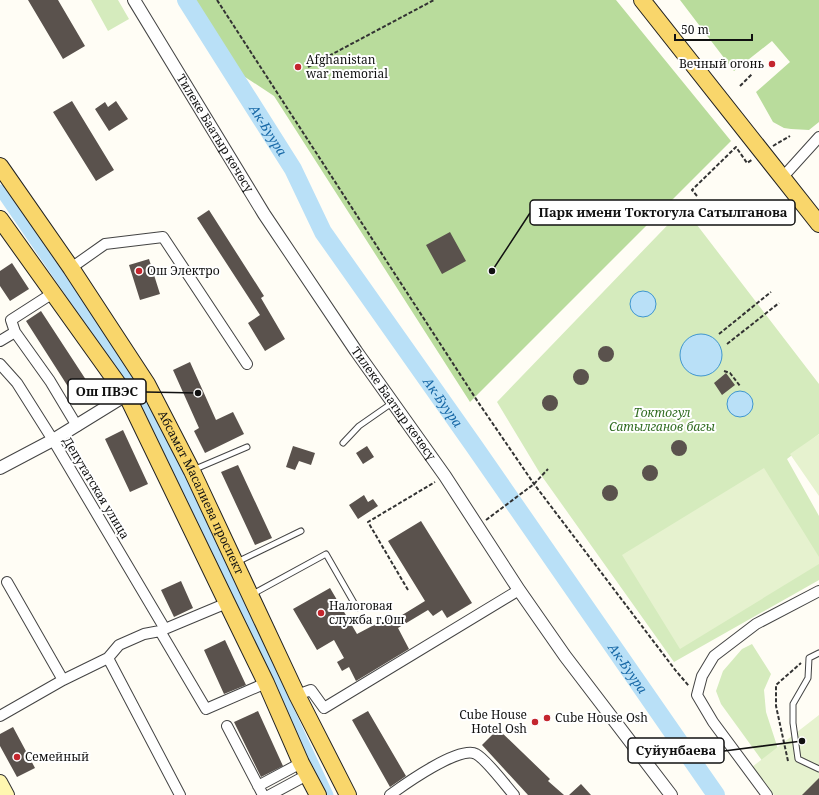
<svg xmlns="http://www.w3.org/2000/svg" width="819" height="795" font-family="'Noto Serif',serif">
  <rect width="100%" height="100%" fill="#fffdf5"/>
  <path fill="#d5ebbd" d="M91,0H118L129,19L108,31Z
    M684,208L819,384V434L787,459L819,516V580L674,662L541,475L497,402Z
    M752,644L771,674L764,690L766,712L780,755L766,766L721,704L716,691L723,671L742,649Z"/>
  <path fill="#b9dc9c" d="M192,0H616L731,141L470,402L274,96L236,71Z
    M680,0H819V122L809,130L791,129L784,128L773,122L756,92L790,62L772,41L734,71Z"/>
  <path fill="#e6f2cf" d="M819,434V496L790,454Z
    M764,468L819,557V564L680,649L622,555Z
    M819,715V795H774L752,767Z"/>
  <path fill="#b9e0f7" stroke="#3f96cf" d="M630 304a13 13 0 1 1 26 0a13 13 0 1 1-26 0Z
    M680 355a21 21 0 1 1 42 0a21 21 0 1 1-42 0Z
    M727 404a13 13 0 1 1 26 0a13 13 0 1 1-26 0Z"/>
  <g fill="none" stroke-linecap="round" stroke-linejoin="round">
    <path stroke="#b9e0f7" stroke-width="11" d="M0,190L144,400L328,795"/>
    <path stroke="#b9e0f7" stroke-width="18" id="s1" d="M186,0L293,169L323,232L474,446L716,795"/>
  </g>
  <path fill="#5a524d" d="M28,0H58L85,46L63,59Z
    M72,101L114,170L96,181L53,112Z
    M116,101L128,119L109,131L95,109L105,102L108,107Z
    M209,210L264,296L261,298L285,339L265,351L248,323L260,315L197,218Z
    M450,232L466,261L442,274L426,245Z
    M149,259L160,294L140,300L129,265Z
    M12,263L29,289L10,301L0,286V271Z
    M41,311L90,386L74,396L26,321Z
    M598 354a8 8 0 1 1 16 0a8 8 0 1 1-16 0Z
    M190,362L216,420L233,412L244,434L205,453L194,431L199,428L173,370Z
    M573 377a8 8 0 1 1 16 0a8 8 0 1 1-16 0Z
    M726,373L735,385L722,395L714,383Z
    M542 403a8 8 0 1 1 16 0a8 8 0 1 1-16 0Z
    M123,430L148,484L130,492L105,439Z
    M671 448a8 8 0 1 1 16 0a8 8 0 1 1-16 0Z
    M293,446L315,453L311,465L299,461L295,470L286,467Z
    M367,446L374,457L363,464L356,453Z
    M642 473a8 8 0 1 1 16 0a8 8 0 1 1-16 0Z
    M238,465L272,538L255,545L221,472Z
    M602 493a8 8 0 1 1 16 0a8 8 0 1 1-16 0Z
    M364,495L368,502L373,499L378,506L358,519L349,505Z
    M421,521L472,603L447,618L442,610L433,616L428,610L398,628L409,649L356,681L349,667L342,671L337,662L344,658L334,640L317,650L293,609L330,588L357,634L391,616L394,620L425,601L388,541Z
    M181,581L193,608L174,617L161,590Z
    M225,640L246,685L224,694L204,650Z
    M258,711L283,766L261,777L234,722Z
    M368,711L406,776L390,787L352,720Z
    M13,727L35,768L17,777L0,746V734Z
    M498,729L550,779L548,781L564,795H528L482,745Z
    M819,778V795H802Z
    M581,784L591,795H569Z"/>
  <g fill="none" stroke-linecap="round" stroke-linejoin="round">
    <defs>
      <path id="service" d="M343,443L359,426L392,403
        M193,470L247,447
        M237,562L301,531
        M251,595L326,554L357,608
        M819,653L809,658L808,678L793,704V723L798,759L819,769"/>
      <path id="minor" d="M782,178L819,137
        M71,268L105,244L163,237L247,364
        M53,293L11,320L15,332L50,381L77,426
        M0,341L15,332
        M0,364L17,383L53,440L165,629
        M7,582L63,680
        M160,631L206,709L266,683
        M108,658L180,795
        M297,695L311,690L324,708L519,590
        M0,716L63,680L108,658L119,645L144,634L160,631L227,603
        M227,726L263,795
        M258,786L301,763
        M270,795L307,775
        M390,795C405,784 460,745 476,754C486,759 506,786 514,795
        M767,795L713,722L697,695L702,676L714,656L756,624L819,591"/>
      <g id="tertiary">
        <path id="s2" d="M134,0L264,214L356,351L445,476L519,590L565,656L671,795"/>
        <path d="M0,468L53,440L126,395"/>
      </g>
      <path id="secondary" d="M0,782L7,795"/>
      <g id="primary">
        <path d="M642,0L819,224"/>
        <path id="s3" d="M0,166L71,268L147,384L192,471L297,695L348,795"/>
        <path d="M0,219L128,398L227,603L266,683L301,763L318,795"/>
      </g>
    </defs>
    <use href="#service" stroke="#444" stroke-width="7"/>
    <use href="#minor" stroke="#444" stroke-width="12"/>
    <use href="#tertiary" stroke="#444" stroke-width="14"/>
    <use href="#secondary" stroke="#333" stroke-width="16"/>
    <use href="#primary" stroke="#222" stroke-width="18"/>
    <path stroke="#333" stroke-width="2" stroke-dasharray="4 2" stroke-linecap="butt" d="M217,0L478,402L534,484L676,671L689,686
      M308,67L434,0
      M740,86L752,74
      M773,146L790,136
      M697,196L692,190L736,147L747,163L753,159
      M719,334L771,292
      M727,344L779,303
      M724,371L730,373L740,386
      M486,520L534,484L548,469
      M408,590L368,522L435,482
      M788,761L776,706V685L801,663"/>
    <use href="#service" stroke="#fff" stroke-width="5"/>
    <use href="#minor" stroke="#fff" stroke-width="10"/>
    <use href="#tertiary" stroke="#fff" stroke-width="12"/>
    <use href="#secondary" stroke="#fff6b0" stroke-width="14"/>
    <use href="#primary" stroke="#f9d66b" stroke-width="16"/>
  </g>
  <g fill="#c4262e" stroke="#fff" stroke-width="1.5">
    <circle cx="772" cy="64" r="4"/>
    <circle cx="298" cy="67" r="4"/>
    <circle cx="139" cy="271" r="4"/>
    <circle cx="321" cy="613" r="4"/>
    <circle cx="547" cy="718" r="4"/>
    <circle cx="535" cy="722" r="4"/>
    <circle cx="17" cy="757" r="4"/>
  </g>
  <g text-anchor="middle" stroke-width="4" stroke-linejoin="round" paint-order="stroke">
    <g font-size="12" fill="#111" stroke="#fff" text-anchor="start">
      <text x="306" y="64">Afghanistan<tspan x="306" dy="14">war memorial</tspan></text>
      <text x="764" y="68" text-anchor="end">Вечный огонь</text>
      <text x="147" y="275">Ош Электро</text>
      <text x="329" y="610">Налоговая<tspan x="329" dy="14">служба г.Ош</tspan></text>
      <text x="527" y="719" text-anchor="end">Cube House<tspan x="527" dy="14">Hotel Osh</tspan></text>
      <text x="555" y="722">Cube House Osh</text>
      <text x="25" y="761">Семейный</text>
    </g>
    <g font-size="12" fill="#111" stroke="#fff">
      <text dy="4" stroke="none"><textPath href="#s2" startOffset="156">Тилеке Баатыр көчөсү</textPath></text>
      <text dy="4" stroke="none"><textPath href="#s2" startOffset="480">Тилеке Баатыр көчөсү</textPath></text>
      <text transform="translate(96 488) rotate(59)" y="4">Депутатская улица</text>
      <text dy="4" stroke="none"><textPath href="#s3" startOffset="384">Абсамат Масалиева проспект</textPath></text>
    </g>
    <g font-size="12" font-style="italic" fill="#2f6b1f" stroke="#fff">
      <text x="662" y="417">Токтогул<tspan x="662" dy="14">Сатылганов багы</tspan></text>
    </g>
    <g font-size="13" font-style="italic" fill="#1768a6" stroke="#fff">
      <text dy="5" stroke="none"><textPath href="#s1" startOffset="154">Ак-Буура</textPath></text>
      <text dy="5" stroke="none"><textPath href="#s1" startOffset="478">Ак-Буура</textPath></text>
      <text dy="5" stroke="none"><textPath href="#s1" startOffset="802">Ак-Буура</textPath></text>
    </g>
  </g>
  <path fill="none" stroke="#111" stroke-width="1.5" d="M492 271L530 213M198 393L146 392M802 741L724 751"/>
  <g fill="#111" stroke="#fff" stroke-width="1.5">
    <circle cx="492" cy="271" r="4"/>
    <circle cx="198" cy="393" r="4"/>
    <circle cx="802" cy="741" r="4"/>
  </g>
  <g fill="#fff" stroke="#111" stroke-width="1.5">
    <rect x="530" y="200" width="265" height="25" rx="4"/>
    <rect x="68" y="379" width="78" height="25" rx="4"/>
    <rect x="628" y="738" width="96" height="25" rx="4"/>
  </g>
  <g font-size="13" text-anchor="middle" font-weight="bold" fill="#111">
    <text x="663" y="217">Парк имени Токтогула Сатылганова</text>
    <text x="107" y="396">Ош ПВЭС</text>
    <text x="676" y="755">Суйунбаева</text>
  </g>
  <path d="M675 34v6h77v-6" fill="none" stroke="#111111" stroke-width="2"/>
  <text x="681" y="34" font-size="12" fill="#111111" stroke="#ffffff" stroke-width="3" paint-order="stroke">50 m</text>
</svg>
